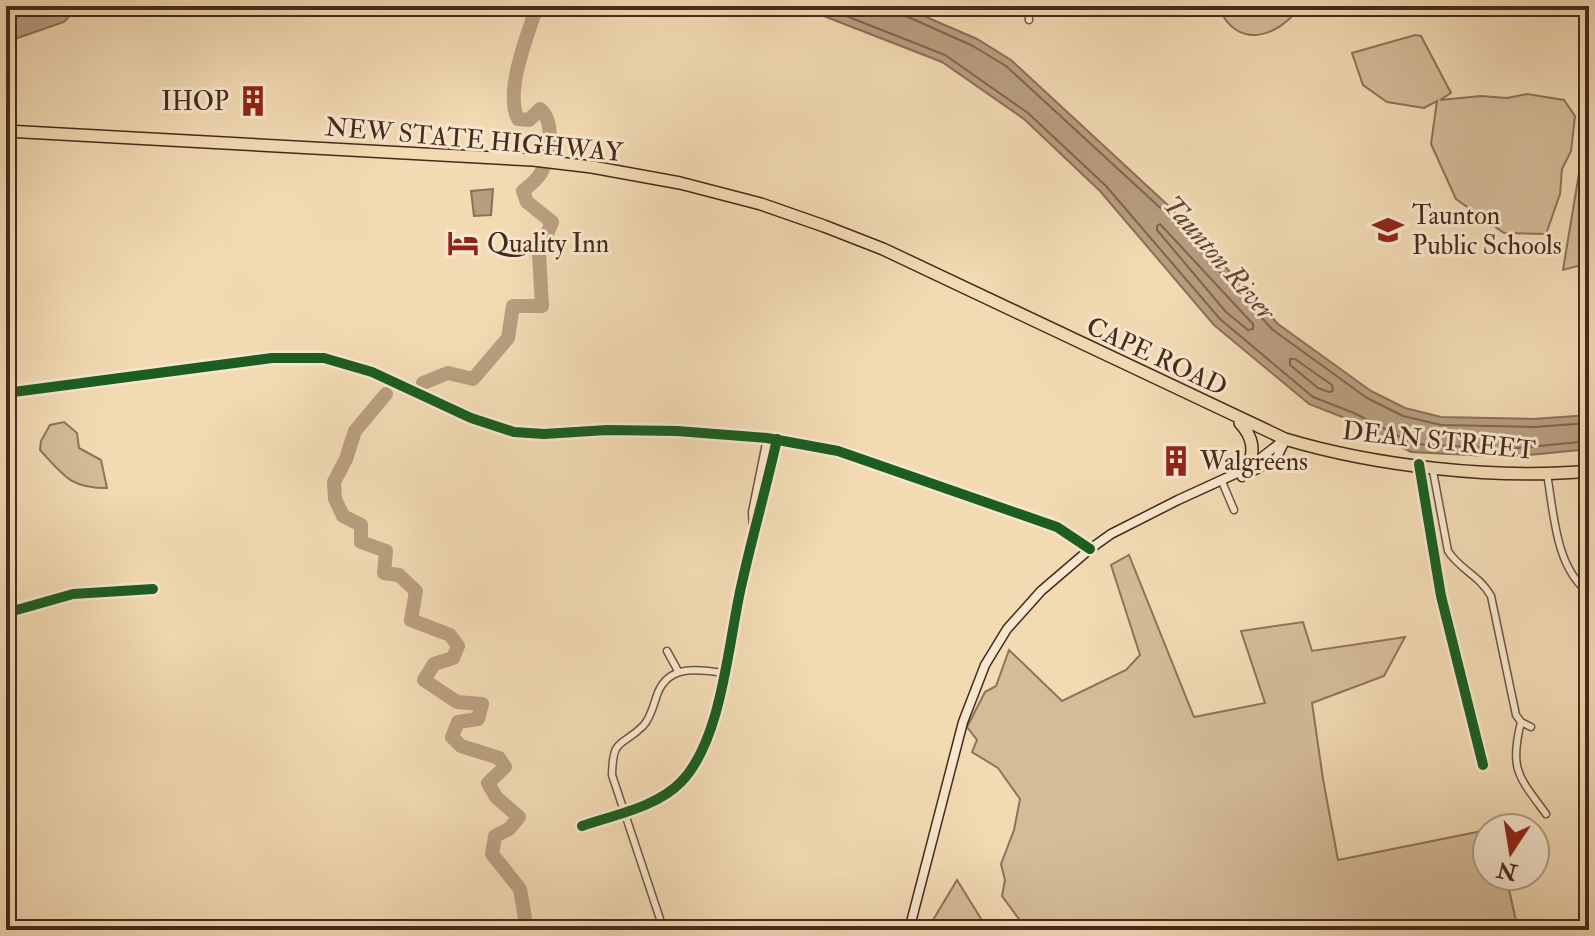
<svg xmlns="http://www.w3.org/2000/svg" width="1595" height="936" font-family="'IM FELL Double Pica',serif">
  <rect width="100%" height="100%" fill="#f2dab3"/>
  <filter id="stains"><feTurbulence type="fractalNoise" baseFrequency=".0025" numOctaves="4"/><feColorMatrix values="0 0 0 0 .2 0 0 0 0 .09 0 0 0 0 .02 0 0 0 .5 -.17"/></filter>
  <radialGradient id="worn" r=".72"><stop offset=".6" stop-color="#630" stop-opacity="0"/><stop offset="1" stop-color="#630" stop-opacity=".3"/></radialGradient>
  <path fill="#d5bc99" stroke="#8e725a" stroke-width="2" d="M1218,6H1301C1277,38 1237,51 1218,6Z
    M1415,35L1421,36L1451,93L1440,100L1481,96L1507,98L1527,94L1564,100L1575,116L1571,151L1562,169L1560,194L1546,234L1504,233L1456,199L1431,144L1437,101L1424,108L1387,102L1363,85L1352,53Z
    M1589,150V263L1563,270L1582,155Z
    M64,422L77,433L79,448L101,460L107,488C70,488 64,476 40,450L41,441L50,425Z
    M1129,555L1194,717L1265,703L1241,631L1303,622L1312,651L1405,637L1384,676L1312,703L1323,779L1338,860L1487,830V876H1506L1518,930H1027L1002,896L1005,880L1001,864L1014,830L1020,799L998,768L972,752L977,740L967,727L985,692L996,686L1009,650L1062,701L1126,670L1140,655L1111,565Z
    M957,880L988,930H927Z"/>
  <path fill="#b89e7f" stroke="#8b6f57" stroke-width="2" d="M32,6H79L64,22L6,42V16L21,15Z
    M798,6H901L977,39L1011,60L1172,209L1278,324L1371,391L1405,408L1441,417L1533,419L1589,415V449L1508,457L1411,452L1350,420L1309,404L1214,325L1100,191L1024,119L942,62Z
    M493,189L491,215L474,216L471,191Z"/>
  <g fill="none" stroke-linecap="round" stroke-linejoin="round">
    <path stroke="#80644d" stroke-width="2" d="M821,6L945,55L1028,113L1106,186L1220,319L1313,397L1354,413L1414,444L1508,449L1589,441
      M902,6L906,16L973,46L1006,66L1167,214L1273,330L1367,398L1403,416L1441,425L1534,427L1589,423
      M1160,224L1253,324V329L1248,330L1226,312L1157,230V226Z
      M1290,359H1295L1332,385L1333,391L1329,392L1318,388L1290,365Z"/>
    <path stroke="#b89e7f" stroke-width="14" d="M423,383L448,373L473,379L508,338L513,306H542L539,254L552,222L527,202L523,191C528,187 534,182 538,177C550,163 556,122 540,109L529,120L518,119C504,92 528,34 537,6
      M386,394L355,431L346,459L334,482L335,499L343,516L361,525V542L386,551L384,573L399,575L416,591L411,620L450,635L458,646L453,658L434,664L424,680L457,702L482,704L478,719L458,722L452,737L461,746L499,758L505,767L488,783L496,797L519,817L509,829L495,836L492,854L520,889L527,930"/>
    <defs>
      <path id="street" d="M1028,6L1029,20
        M1419,464L1441,596L1483,765
        M1432,466L1448,551C1459,569 1480,576 1491,596L1516,715L1521,722L1531,727
        M1547,474C1554,513 1555,567 1589,593
        M1223,484L1234,510
        M753,531L752,512L767,438
        M6,613L73,594L153,589
        M667,651L678,671
        M1521,722C1509,770 1519,777 1546,814
        M582,826C614,815 657,807 681,782C722,740 728,644 741,587C752,537 766,489 777,439
        M660,919L612,775C613,736 621,748 643,726C650,719 653,707 656,698C666,664 696,669 723,673"/>
      <path id="secondary" d="M6,393L272,358H324L372,372L471,418L514,432L544,434L607,430L677,431L767,438L838,451L1057,527L1090,549
        M1242,477L1276,459L1285,441
        M909,930L963,722L985,665L1007,629L1041,591L1090,549L1111,534L1178,500L1248,468L1285,439"/>
      <path id="highway" d="M6,131L533,160L592,167L680,183L761,204L824,226L883,249L1285,439C1375,466 1497,480 1589,471
        M1240,423C1253,437 1255,450 1248,468"/>
    </defs>
    <use href="#street" stroke="#725541" stroke-width="9"/>
    <use href="#secondary" stroke="#47291b" stroke-width="11"/>
    <use href="#highway" stroke="#47291b" stroke-width="14"/>
    <use href="#street" stroke="#f7e7ce" stroke-width="6"/>
    <use href="#secondary" stroke="#f7e7ce" stroke-width="8"/>
    <use href="#highway" stroke="#f2dab3" stroke-width="11"/>
    <defs>
      <path id="cycleway" d="M6,393L272,358H324L372,372L471,418L514,432L544,434L607,430L677,431L767,438L838,451L1057,527L1090,549
        M1419,464L1441,596L1483,765
        M6,613L73,594L153,589
        M582,826C614,815 657,807 681,782C722,740 728,644 741,587C752,537 766,489 777,439"/>
    </defs>
    <use href="#cycleway" stroke="#f7e7ce" stroke-width="15"/>
    <use href="#cycleway" stroke="#1b5e20" stroke-width="10"/>
  </g>
  <defs>
    <symbol id="building-bare" viewBox="-9 -9 18 18"><path d="M-4-6H4V6H1V3H-1V6H-4ZM-2.5-4.3h1.7v1.8h-1.7ZM.8-4.3h1.7v1.8H.8ZM-2.5-1h1.7V.8h-1.7ZM.8-1h1.7V.8H.8Z" fill="#8f2418" stroke="#f7e7ce" stroke-width="2.5" paint-order="stroke"/></symbol>
    <symbol id="school-bare" viewBox="-9 -9 18 18"><path d="M0-5L7-2L0 1L-7-2ZM-4 1L0 2.5L4 1V4Q0 6-4 4Z" fill="#8f2418" stroke="#f7e7ce" stroke-width="2.5" paint-order="stroke"/></symbol>
    <symbol id="hotel-bare" viewBox="-9 -9 18 18"><path d="M-6-4.5h1.5V1H6V5H4.5V3h-9V5H-6ZM-4 0a1.8 1.8 0 1 1 3.6 0ZM.5 0V-2.5h3Q6-2.5 6 0Z" fill="#8f2418" stroke="#f7e7ce" stroke-width="2.5" paint-order="stroke"/></symbol>
  </defs>
  <g fill-rule="evenodd">
    <use href="#building-bare" x="231" y="79" width="44" height="44"/>
    <use href="#school-bare" x="1366" y="208" width="44" height="44"/>
    <use href="#hotel-bare" x="441" y="221" width="44" height="44"/>
    <use href="#building-bare" x="1154" y="439" width="44" height="44"/>
  </g>
  <g text-anchor="middle" stroke-width="6" stroke-linejoin="round" paint-order="stroke">
    <g font-size="26" fill="#47291b" stroke="#f7e7ce" text-anchor="start">
      <text x="229" y="110" text-anchor="end">IHOP</text>
      <text x="1412" y="224">Taunton<tspan x="1412" dy="30">Public Schools</tspan></text>
      <text x="487" y="252">Quality Inn</text>
      <text x="1200" y="470">Walgreens</text>
    </g>
    <g font-size="26" fill="#47291b" stroke="#f7e7ce">
      <text transform="translate(474 139) rotate(5)" y="9">NEW STATE HIGHWAY</text>
      <text transform="translate(1157 356) rotate(25)" y="9">CAPE ROAD</text>
      <text transform="translate(1439 440) rotate(6)" y="9">DEAN STREET</text>
    </g>
    <g font-size="28" font-style="italic" fill="#634634" stroke="#f7e7ce">
      <text transform="translate(1220 257) rotate(49)" y="10">Taunton River</text>
    </g>
  </g>
  <rect width="1595" height="936" fill="none" stroke="#f2dab3" stroke-width="32"/>
  <rect x="8" y="8" width="1579" height="920" fill="none" stroke="#47291b" stroke-width="4"/>
  <rect x="16" y="16" width="1563" height="904" fill="none" stroke="#47291b" stroke-width="2"/>
  <g transform="translate(1511 852) rotate(192)"><circle r="38" fill="#f7e7ce" stroke="#b19b86" stroke-width="2"/>
  <path d="M0-6L14 30L0 20L-14 30Z" fill="#8f2418"/>
  <text y="-12" font-size="22" font-weight="bold" text-anchor="middle" fill="#47291b">N</text>
  </g>
  <rect width="100%" height="100%" filter="url(#stains)"/>
  <rect width="100%" height="100%" fill="url(#worn)"/>
</svg>
